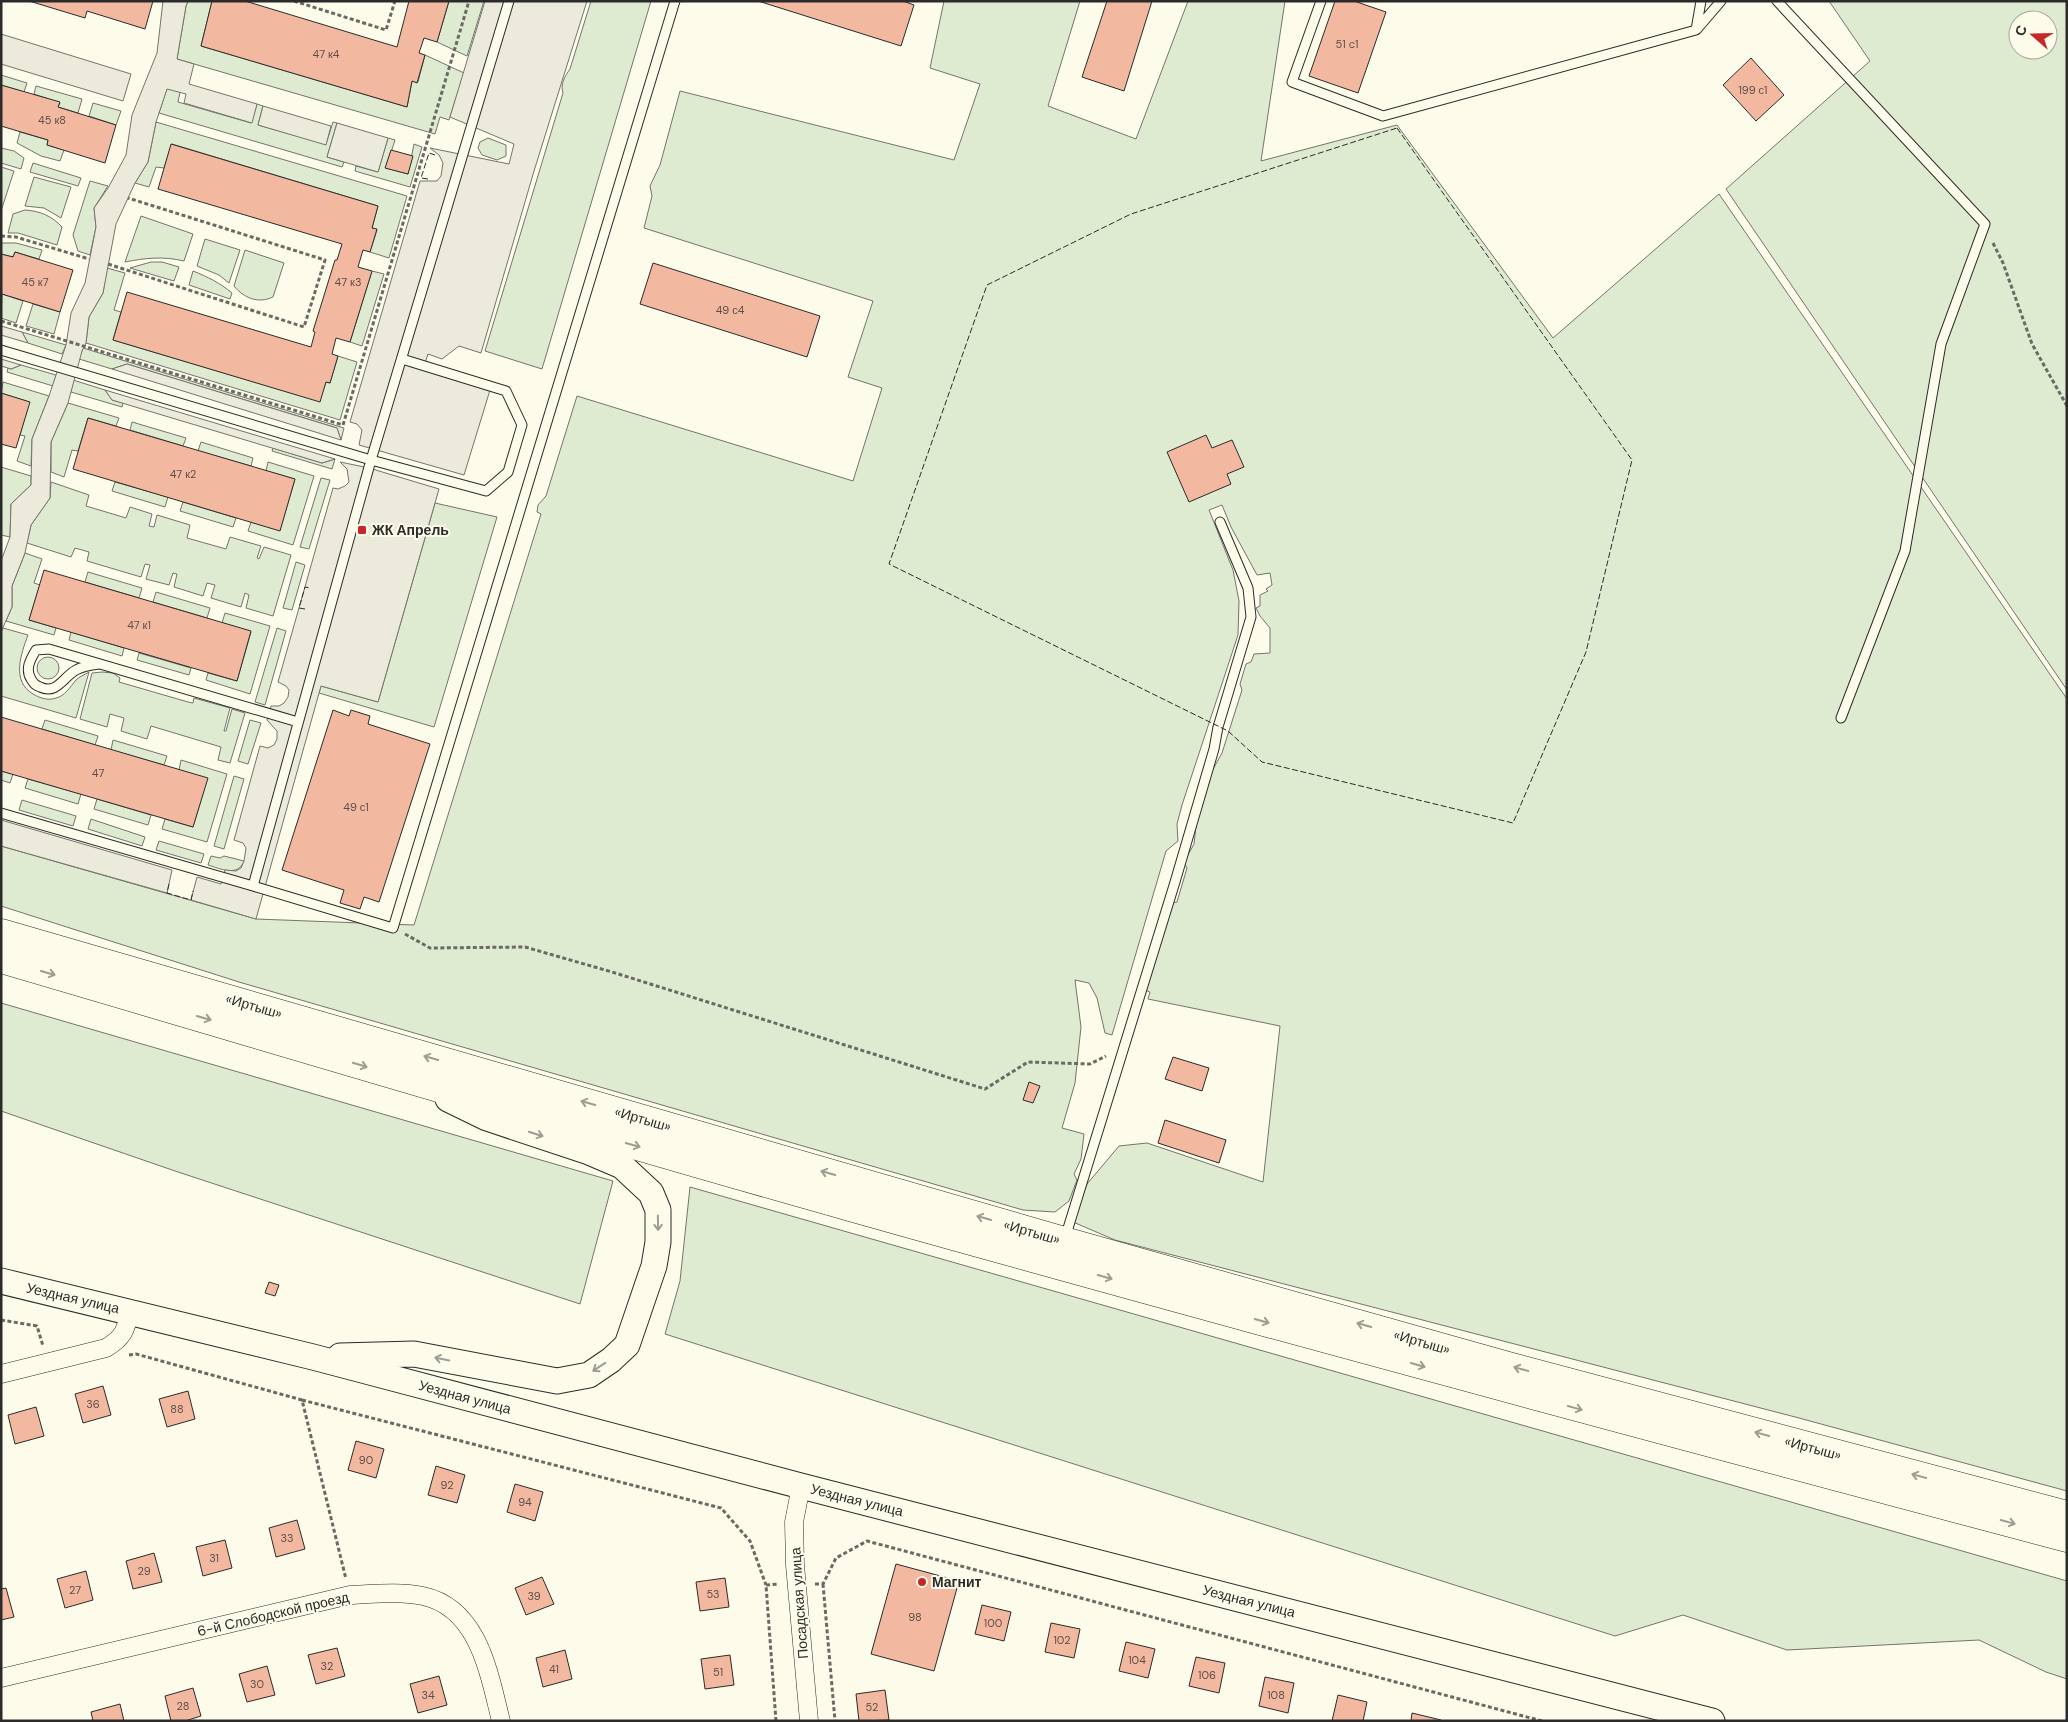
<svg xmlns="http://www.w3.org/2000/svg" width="2068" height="1722" font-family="'DM Sans',sans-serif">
  <rect width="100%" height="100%" fill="#fdfbea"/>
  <path fill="#deebd1" stroke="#74746e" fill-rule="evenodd" d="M188,1H212L201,46L407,107L412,81L418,82L425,55L464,73L449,120L440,117L435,134L177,59L186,6Z
    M449,1H484L467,56L437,42Z
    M591,1H651L542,369L485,351L563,93C560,84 565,76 570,69Z
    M944,1H1080L1048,106L1136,139L1188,1H1285L1261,161L1397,125L1553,338L1719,194L2067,699V1491L1799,1418L1115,1240L1073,1222L1087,1184L1119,1146L1147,1143L1263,1182L1280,1026L1148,999L1150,992L1145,990L1171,903L1177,902L1187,868L1184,862L1194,844L1197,817L1205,784L1222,753L1242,690L1240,684L1246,664L1251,662L1254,654L1270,653V628L1260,616L1256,608L1260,606V595L1268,591L1266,589L1272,585L1270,573L1257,575L1231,527L1222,505L1209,510L1233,570L1239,601L1238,635L1182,805L1177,824L1178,841L1166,851L1112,1035L1105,1033L1097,998L1089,983L1075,980L1081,1027L1075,1083L1062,1128L1084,1134L1081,1159L1074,1174L1077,1180L1069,1201L1055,1212L1023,1210L239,982L1,906V846L256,919L414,925L541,514L537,512L538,505L546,496L577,396L853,481L882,388L848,377L873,301L644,228L652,196L650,186L660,165L680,91L954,160L980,84L930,68Z
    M1829,1H2067V690L1726,189L1870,61ZM2018,20H2048V50H2018Z
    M1,75L27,83L24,92L1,85Z
    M36,86L82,99L78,113L58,107L60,103L34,94Z
    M167,88L180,92L178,102L251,123L257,104L263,106L258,125L326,144L333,122L337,123L327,157L344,162L342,167L159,113Z
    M93,103L121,111L116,125L89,116Z
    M156,122L407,196L389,258L370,252L377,230L372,228L378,206L172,144L164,168L156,167L149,187L135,183L148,162Z
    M20,132L48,140L47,145L64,150L60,161L41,156L17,143Z
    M388,138L395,140L386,168L408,174L414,144L422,147L410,187L355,171L356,166L378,172Z
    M488,138L506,145V156L497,160L482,155L478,148L480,142Z
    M1,148L14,151L24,158L21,169L1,163Z
    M33,163L81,178L78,186L30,172Z
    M1,167L14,171L1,211Z
    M34,177L71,187L61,218L44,208L25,206Z
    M90,181L108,186L94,208L96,227L90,255L78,251L73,235Z
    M25,210C40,211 52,216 62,227L57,245L18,233H8L13,214Z
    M141,216L193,234L184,261C163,256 145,258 125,262Z
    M205,239L240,250L229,283L219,275L197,266Z
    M1,243H16L42,250L39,259L15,252L13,257L1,254Z
    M245,250L284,263L273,297C258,304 244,298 234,286Z
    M151,262H162L179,267L174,281L130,268Z
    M107,268L125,273L114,310L121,312L113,340L319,401L326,382L330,383L338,356L357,362L340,420L86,343L89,317L103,293Z
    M193,271C208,277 220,283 232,293L230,299L189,285Z
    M372,271L384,274L362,346L350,342Z
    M2,294L23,301L16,323L1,318Z
    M33,304L60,312L54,334L26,326Z
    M22,332L66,345L62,354L28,343Z
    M83,348L344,428L341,440L337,428L127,364L112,369L79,359Z
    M21,365L56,375L53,386L7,372L8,368L11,369Z
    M73,380L105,390L112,400L123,403L122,407L71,392Z
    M3,382L49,396L32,439L31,466L17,461L25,436L20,435L29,402L1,393Z
    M68,403L119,418L116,426L88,418L78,451L72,450L64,477L51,472V442Z
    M132,422L186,438L183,446L130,430Z
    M201,442L253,458L251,466L198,451Z
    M273,448L322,463L335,459L332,469L272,451Z
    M268,462L314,476L293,545L248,531L251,522L280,530L295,479L266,471Z
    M1,467L31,476V485L11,504L10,537L1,535Z
    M321,478L330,480L309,549L300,547Z
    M51,482L89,495L86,506L126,518L130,507L152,514L149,526L154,527L157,515L190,525L187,538L226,549L230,537L261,546L257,558L259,559L264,547L291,555L273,616L246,608L249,595L245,593L241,607L211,598L215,585L207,583L203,596L174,587L177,574L173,573L169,585L146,579L150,565L145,564L141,577L87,561L89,552L75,548L71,557L27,543L31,525L50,498Z
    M115,482L168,497L165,507L112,491Z
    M183,502L236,518L233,527L180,511Z
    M435,503L497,517L434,727L319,693L321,686L378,702Z
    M25,553L42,559L34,583L40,585L29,620L56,628L54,635L6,621L12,607V586Z
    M296,562L305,565L292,610L283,608Z
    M88,572L142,588L139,598L85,582Z
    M156,592L210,608L207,618L153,602Z
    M225,613L270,626L250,694L206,680L208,673L237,681L251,632L222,623Z
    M3,628L28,635C21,654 11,681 33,694C40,698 48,701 56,698C65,696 70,687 76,680C79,677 84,675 89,672L76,718L1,696V632Z
    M277,628L286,631L265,705L255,702Z
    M71,632L124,648L122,656L69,640Z
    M139,653L191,668L189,675L137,660Z
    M37 668a11 11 0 1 1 22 0a11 11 0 1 1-22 0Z
    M102,672L113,673L120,678L119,682L188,702L193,703L194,698L230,708L224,731H226L232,709L245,713L230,763L218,760L221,747L151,726L147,739L121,731L124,718L110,714L107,727L80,719L92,673Z
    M45,720L98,736L95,745L42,729Z
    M250,720L261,723L248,764L238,761Z
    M113,740L167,756L164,765L111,750Z
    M181,760L227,774L207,842L162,829L165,819L193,827L207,779L179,770Z
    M1,771L13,774L10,783L1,780Z
    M234,776L244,779L224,849L214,846Z
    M28,779L81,794L78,804L25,788Z
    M97,799L151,815L148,825L94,809Z
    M22,800L76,816L73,826L19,810Z
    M91,819L145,837L142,846L88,829Z
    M159,841L204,854L201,863L156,850Z
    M211,856L220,858L224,856L244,861C238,877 221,869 208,865Z
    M1,1003L613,1181L580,1304L178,1172L1,1111Z
    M690,1187L2067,1581V1679L2046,1672L1979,1640L1787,1650L1683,1615L1615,1636L665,1334L680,1281Z"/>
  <path fill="#eceadb" stroke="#74746e" d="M163,1H188L186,6L177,59L194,64L189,84L257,104L252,123L184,103L186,94L167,89L156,122L148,162L135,183L116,224L103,293L89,317L86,343L82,351L68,403L51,442L50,498L31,525L25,553L12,586V607L1,632V561L10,537L11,504L31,485L32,439L49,396L66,345L71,313L85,283L96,227L94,208L108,188L126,155L132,115L157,53Z
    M485,1H587L534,171L481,353L459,346L442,359L428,354L423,369L490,390L464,475L359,445L362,430L357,424L350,422L420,181H437L441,176L443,163L439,155L430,148L509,164L514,144L450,117Z
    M1,34L131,74L123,101L1,64Z
    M263,106L331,126L326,145L258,125Z
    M337,123L388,138L378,172L327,157Z
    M1,326L22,332L28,343L1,335Z
    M1,359L21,365L11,369L8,368L1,366Z
    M127,364L337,428L341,440L112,369Z
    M105,390L335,459L322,463L112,400Z
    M340,462L369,468L439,489L378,702L321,686L256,919L191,900L197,877L221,884L225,870L236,871L241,868L244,861L246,848L243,843L234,840L260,746L268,748L274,745L277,739V731L267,720L271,706H279L284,703L288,697L289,690L286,686L278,682L333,488L338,489L345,486L349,482L347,469Z
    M1,820L172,870L167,893L1,846Z"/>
  <path fill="#f2b8a0" stroke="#2b2b2b" d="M29,1H153L145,29L87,11L85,18Z
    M212,1H245L397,47L409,1H449L437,42L424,38L419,53L425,55L417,83L412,81L407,107L201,46Z
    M758,1H903L914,5L901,46Z
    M1107,1H1152L1124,91L1082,77Z
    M1335,1H1354L1386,12L1358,93L1309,76Z
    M1751,58L1784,95L1756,121L1723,85Z
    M1,85L60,102L58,107L116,125L105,163L47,145L48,140L1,126Z
    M171,144L378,206L372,228L377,229L370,252L363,250L358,267L372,271L350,342L336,338L332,354L338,356L330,383L326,382L320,402L113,340L127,292L311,347L315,332L313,331L335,260H337L342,244L158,189Z
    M391,150L413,156L408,174L385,168Z
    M15,252L73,270L60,312L2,294L1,297V254L13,257Z
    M653,263L820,316L807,357L640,304Z
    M1,393L30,402L16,448L1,444Z
    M88,418L295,479L280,531L73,469Z
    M1206,435L1212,448L1232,440L1244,467L1227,474L1231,484L1189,502L1167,452Z
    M44,570L251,631L237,681L29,620Z
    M333,710L349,716L351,710L370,716L368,724L430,744L379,902L364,897L360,909L340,903L344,890L282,870Z
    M1,717L208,778L193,827L1,771Z
    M1173,1057L1209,1068L1202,1091L1165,1079Z
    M1029,1082L1040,1086L1033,1103L1023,1100Z
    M1165,1120L1226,1140L1219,1163L1158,1143Z
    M269,1282L279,1285L275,1296L265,1293Z
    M103,1386L111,1415L83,1423L75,1394Z
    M188,1391L195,1419L167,1427L159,1399Z
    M36,1407L44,1436L15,1444L8,1415Z
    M356,1441L384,1449L376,1478L348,1470Z
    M436,1466L465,1475L457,1503L428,1495Z
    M515,1484L543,1492L535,1521L507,1512Z
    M297,1520L305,1549L276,1557L269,1528Z
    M225,1540L232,1568L203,1576L196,1547Z
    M154,1553L162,1582L133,1589L126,1561Z
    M896,1564L959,1581L934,1671L871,1654Z
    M86,1571L93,1600L65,1608L57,1579Z
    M542,1577L554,1604L526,1615L515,1588Z
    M725,1578L729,1607L700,1611L696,1582Z
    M6,1588L14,1617L1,1620V1589Z
    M982,1605L1011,1612L1004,1641L975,1634Z
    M1051,1623L1080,1629L1074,1658L1045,1652Z
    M1126,1642L1155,1649L1148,1678L1119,1671Z
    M337,1648L345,1676L316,1684L308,1655Z
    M565,1650L572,1679L543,1687L536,1658Z
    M730,1655L734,1685L705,1689L701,1659Z
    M1196,1657L1225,1663L1219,1693L1189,1686Z
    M267,1666L275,1695L247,1702L239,1674Z
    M439,1676L447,1705L418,1713L410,1684Z
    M1265,1677L1294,1683L1288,1713L1259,1706Z
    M193,1688L201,1716L185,1721H171L165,1696Z
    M885,1690L889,1720L859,1721L856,1694Z
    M1338,1695L1367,1702L1363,1721H1332Z
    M120,1704L124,1721H93L91,1712Z
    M1412,1713L1441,1720V1721H1411Z"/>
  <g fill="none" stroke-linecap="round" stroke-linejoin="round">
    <defs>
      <path id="lane" d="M1321,1L1292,82L1383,116L1696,30L1701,1
        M1777,1L1985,224L1941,344L1905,551L1841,718
        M1697,29L1721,1
        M1,350L371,460L486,491L508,472L522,425L506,391L402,359
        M99,664C91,665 83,666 76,670C63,677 57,695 40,687C35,685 34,684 31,679C25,669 30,660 36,650L49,649L298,722
        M1,813L253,886L371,460L509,1
        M253,886L393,928L675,1
        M1065,1238L1175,882L1214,749L1218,727L1251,617L1248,588L1220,522"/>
      <path id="street" d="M1,1374L106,1348C123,1338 126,1330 130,1311
        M801,1486L794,1522L795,1565L809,1721
        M1,1678L350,1595C374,1594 399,1591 423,1596C479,1608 489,1674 501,1721"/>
      <path id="secondary" d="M1,1281L313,1357L801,1486L1712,1721
        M340,1356L414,1354L557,1381L589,1375L611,1360L627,1345L654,1266L658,1242V1210L651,1193L622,1166L589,1152L487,1118L448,1099"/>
      <path id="highway" d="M1,933L1064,1241L1508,1366L2067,1515
        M1,959C284,1042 566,1127 850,1207C1254,1321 1660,1430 2067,1538"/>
    </defs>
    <use href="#lane" stroke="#2b2b2b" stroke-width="11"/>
    <use href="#street" stroke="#2b2b2b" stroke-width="19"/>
    <use href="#secondary" stroke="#2b2b2b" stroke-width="27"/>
    <use href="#highway" stroke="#2b2b2b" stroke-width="29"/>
    <path stroke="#6a6964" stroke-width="3" stroke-dasharray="4 2.5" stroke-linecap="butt" d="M294,1L386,30L395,1
      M1,236L16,237L89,259
      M1993,243L2003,263L2032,344L2067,406
      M108,264L304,327L325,260L128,198
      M1,321L343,425L469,1
      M405,934L430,948L525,947L612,972L985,1089L1028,1062L1090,1064L1106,1056
      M1,1320L37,1326L43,1346
      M129,1355L136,1354L302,1400L346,1579
      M302,1400L721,1508L750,1541L766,1585
      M815,1584H823L836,1558L867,1541L1542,1721
      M823,1584L835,1721
      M776,1721L766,1585L779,1584"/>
    <use href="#lane" stroke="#fdfbea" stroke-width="9"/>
    <use href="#street" stroke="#fdfbea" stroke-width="18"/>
    <use href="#secondary" stroke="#fdfbea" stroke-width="25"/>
    <use href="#highway" stroke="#fdfbea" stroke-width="28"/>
    <path stroke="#2b2b2b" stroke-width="1" stroke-dasharray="6 2.5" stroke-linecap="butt" d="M1397,128L1632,460L1586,652L1513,823L1262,762L1228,731L889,564L987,285L1131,214Z
      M428,179L421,178L429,153L435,155
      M305,609L299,608L305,587L310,588
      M169,884L167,893L191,900L193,891"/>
  </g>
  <defs><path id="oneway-shaft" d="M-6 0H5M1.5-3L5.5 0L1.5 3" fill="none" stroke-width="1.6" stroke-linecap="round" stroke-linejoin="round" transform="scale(1.25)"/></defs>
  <g stroke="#9e9d94">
    <use href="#oneway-shaft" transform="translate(48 973) rotate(16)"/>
    <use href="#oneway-shaft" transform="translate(204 1018) rotate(16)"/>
    <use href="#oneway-shaft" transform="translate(431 1058) rotate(-164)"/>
    <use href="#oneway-shaft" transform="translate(360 1065) rotate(17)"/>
    <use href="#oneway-shaft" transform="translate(588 1103) rotate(-164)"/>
    <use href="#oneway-shaft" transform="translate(536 1134) rotate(18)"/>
    <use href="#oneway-shaft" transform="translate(633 1145) rotate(16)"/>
    <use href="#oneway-shaft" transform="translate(828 1173) rotate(-164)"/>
    <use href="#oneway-shaft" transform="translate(984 1218) rotate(-164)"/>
    <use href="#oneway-shaft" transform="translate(658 1223) rotate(89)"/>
    <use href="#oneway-shaft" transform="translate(1105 1277) rotate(16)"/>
    <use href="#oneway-shaft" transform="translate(1262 1321) rotate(16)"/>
    <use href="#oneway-shaft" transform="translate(1364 1325) rotate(-164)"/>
    <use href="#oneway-shaft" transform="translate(442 1359) rotate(-169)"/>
    <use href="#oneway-shaft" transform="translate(1418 1365) rotate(16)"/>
    <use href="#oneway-shaft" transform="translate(599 1367) rotate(147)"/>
    <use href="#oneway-shaft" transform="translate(1521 1369) rotate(-165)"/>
    <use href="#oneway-shaft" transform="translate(1575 1408) rotate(15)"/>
    <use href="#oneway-shaft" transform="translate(1762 1434) rotate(-165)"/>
    <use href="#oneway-shaft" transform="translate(1919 1476) rotate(-165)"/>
    <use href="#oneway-shaft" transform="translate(2008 1522) rotate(15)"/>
  </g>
  <g fill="#c62828" stroke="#fdfbea" stroke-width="2">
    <rect x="357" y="525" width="10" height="10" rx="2.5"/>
    <circle cx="922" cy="1582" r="5"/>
  </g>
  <g text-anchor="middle" stroke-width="4" stroke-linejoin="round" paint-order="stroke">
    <g font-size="11" fill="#5d4e48">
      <text x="1347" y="48">51 c1</text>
      <text x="326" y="58">47 к4</text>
      <text x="1753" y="94">199 с1</text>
      <text x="52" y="124">45 к8</text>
      <text x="35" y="286">45 к7</text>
      <text x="348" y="286">47 к3</text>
      <text x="730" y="314">49 с4</text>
      <text x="183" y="478">47 к2</text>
      <text x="139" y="629">47 к1</text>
      <text x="98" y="777">47</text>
      <text x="356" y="811">49 с1</text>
      <text x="93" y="1408">36</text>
      <text x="177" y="1413">88</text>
      <text x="366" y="1464">90</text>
      <text x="447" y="1489">92</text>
      <text x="525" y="1506">94</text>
      <text x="287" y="1542">33</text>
      <text x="214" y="1562">31</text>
      <text x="144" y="1575">29</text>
      <text x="75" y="1594">27</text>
      <text x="713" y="1598">53</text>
      <text x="534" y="1600">39</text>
      <text x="915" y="1621">98</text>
      <text x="993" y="1627">100</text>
      <text x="1062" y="1644">102</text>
      <text x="1137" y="1664">104</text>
      <text x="327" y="1670">32</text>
      <text x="554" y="1673">41</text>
      <text x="718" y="1676">51</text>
      <text x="1207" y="1679">106</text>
      <text x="257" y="1688">30</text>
      <text x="428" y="1699">34</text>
      <text x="1276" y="1699">108</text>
      <text x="183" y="1710">28</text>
      <text x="872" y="1711">52</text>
    </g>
    <g font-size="14" font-weight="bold" fill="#2b2b2b" stroke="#fdfbea" text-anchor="start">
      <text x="372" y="535">ЖК Апрель</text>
      <text x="932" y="1587">Магнит</text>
    </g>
    <g font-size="14" fill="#2b2b2b" stroke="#fdfbea">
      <text transform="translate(254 1006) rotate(16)" y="5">«Иртыш»</text>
      <text transform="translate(643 1119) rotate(16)" y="5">«Иртыш»</text>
      <text transform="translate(1032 1232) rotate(16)" y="5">«Иртыш»</text>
      <text transform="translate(73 1298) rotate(13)" y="5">Уездная улица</text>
      <text transform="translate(1422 1342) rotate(16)" y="5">«Иртыш»</text>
      <text transform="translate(465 1397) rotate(15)" y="5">Уездная улица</text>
      <text transform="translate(1813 1448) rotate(15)" y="5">«Иртыш»</text>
      <text transform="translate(857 1500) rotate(14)" y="5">Уездная улица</text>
      <text transform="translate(1249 1601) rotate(14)" y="5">Уездная улица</text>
      <text transform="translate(799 1603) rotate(-94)" y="5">Посадская улица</text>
      <text transform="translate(273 1614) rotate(-13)" y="5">6-й Слободской проезд</text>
    </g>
  </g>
  <rect width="2068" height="1722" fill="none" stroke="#2b2b2b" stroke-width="5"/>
  <g transform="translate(2033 35) rotate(290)"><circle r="24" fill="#fdfbea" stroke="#a9a89e"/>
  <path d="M0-4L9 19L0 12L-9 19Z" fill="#c62828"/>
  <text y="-8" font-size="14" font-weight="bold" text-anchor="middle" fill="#2b2b2b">С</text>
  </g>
</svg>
